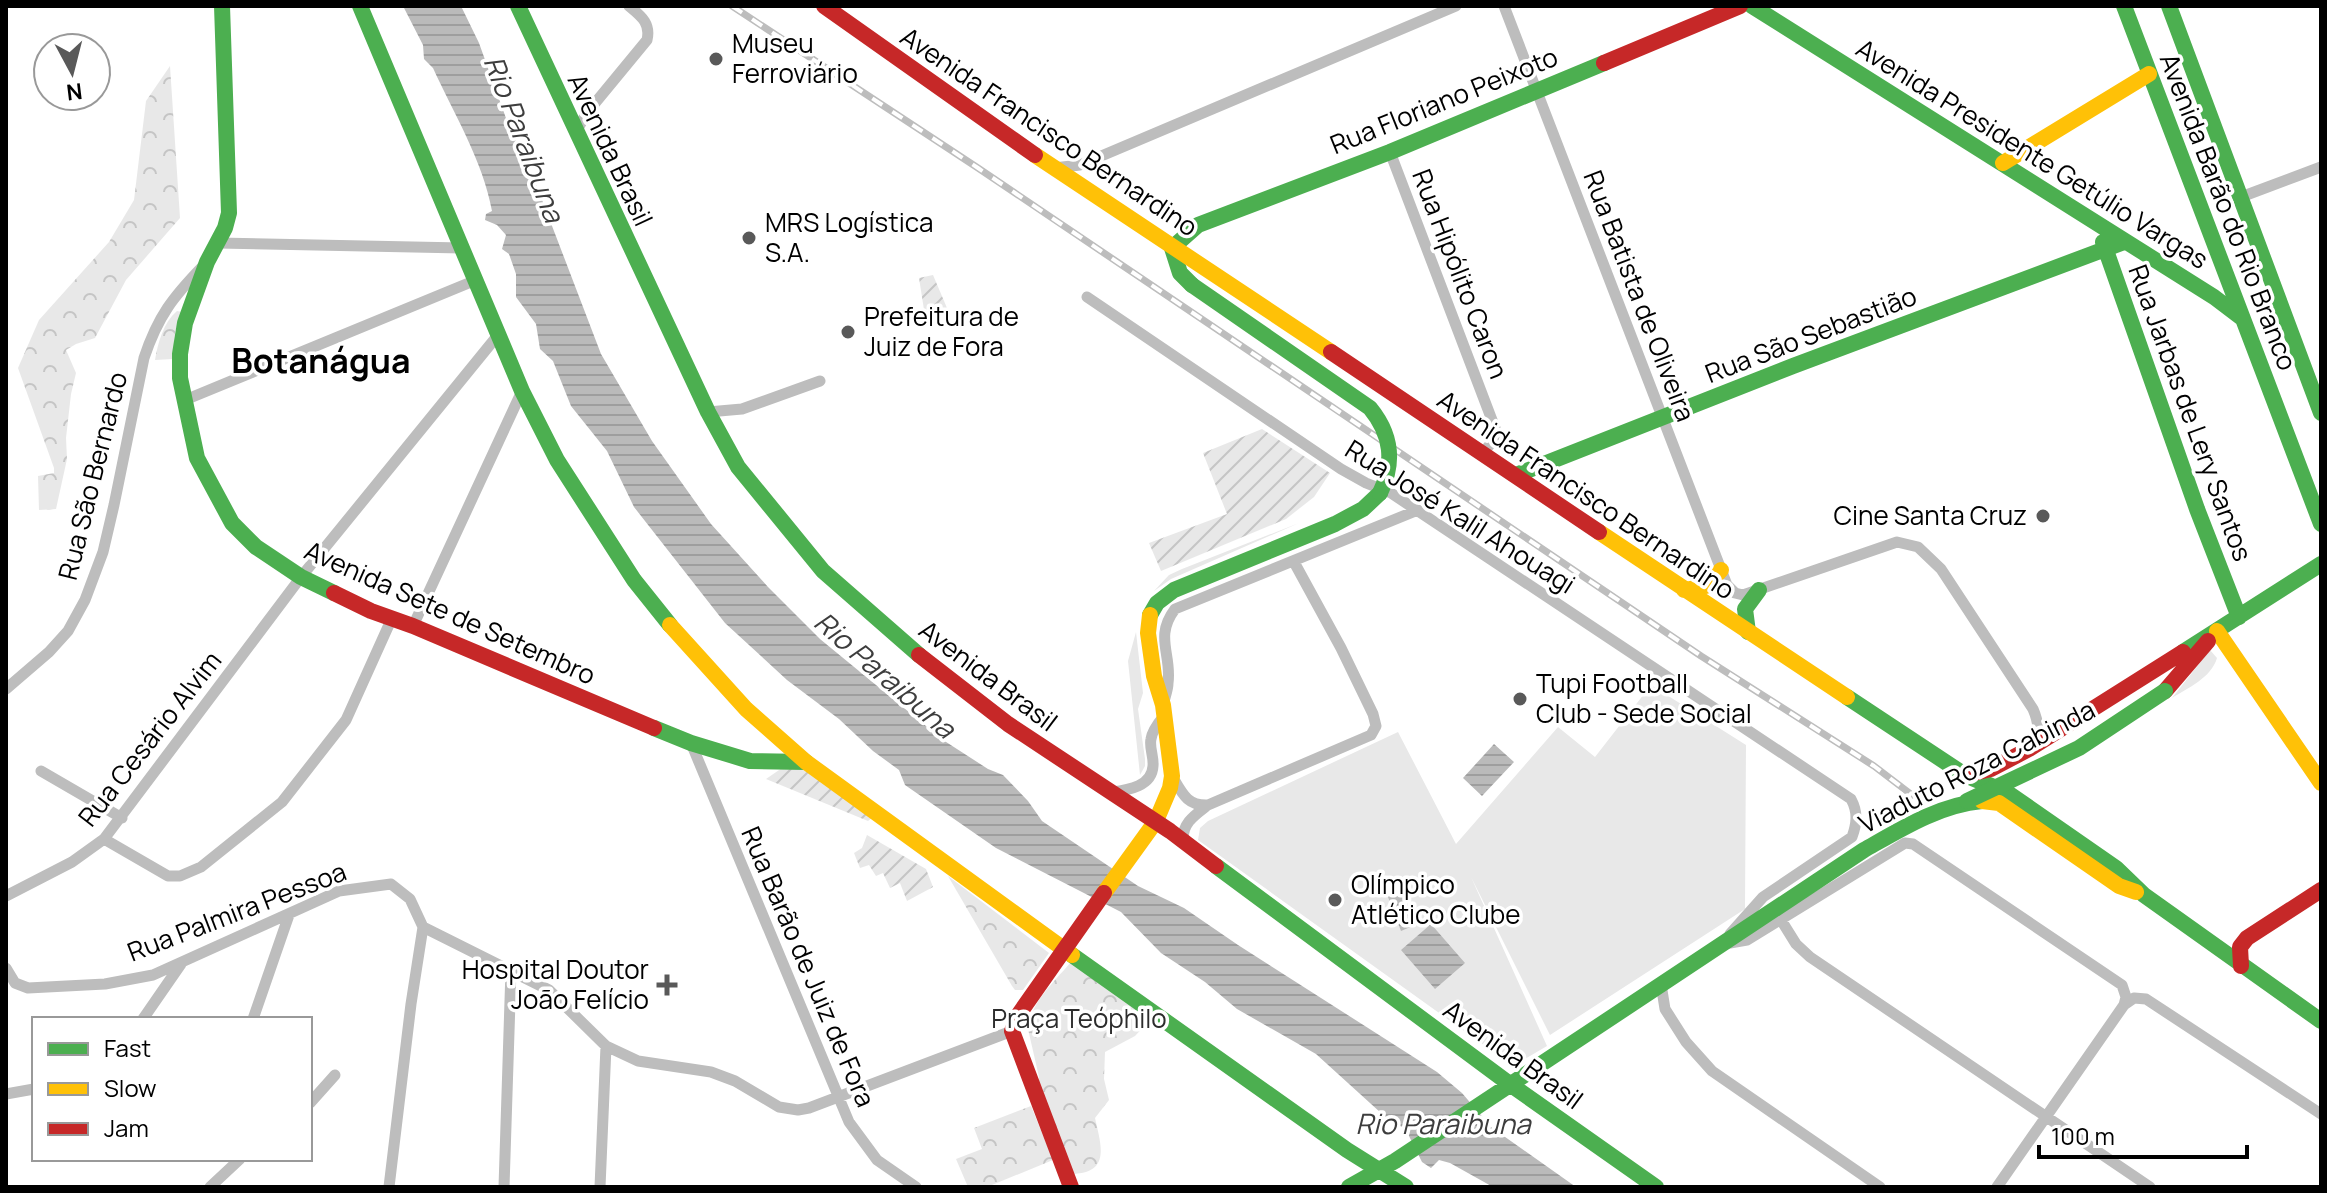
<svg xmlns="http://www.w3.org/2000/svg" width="2327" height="1193" font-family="Manrope,sans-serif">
  <defs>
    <pattern id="forest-crowns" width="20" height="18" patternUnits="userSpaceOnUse" patternTransform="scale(2)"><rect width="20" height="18" fill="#e8e8e8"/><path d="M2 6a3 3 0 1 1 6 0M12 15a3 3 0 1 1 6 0" fill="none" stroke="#c5c5c5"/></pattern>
    <pattern id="garden-furrows" width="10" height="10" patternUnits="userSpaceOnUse" patternTransform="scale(2)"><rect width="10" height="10" fill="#e8e8e8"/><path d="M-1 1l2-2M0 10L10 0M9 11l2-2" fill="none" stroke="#c5c5c5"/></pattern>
    <pattern id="water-rules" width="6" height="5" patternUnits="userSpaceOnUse" patternTransform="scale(2)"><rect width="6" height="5" fill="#bababa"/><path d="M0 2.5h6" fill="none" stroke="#9e9e9e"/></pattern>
  </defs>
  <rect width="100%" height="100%" fill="#fff"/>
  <path fill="#e8e8e8" d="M1299,523L1171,579L1154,591L1169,575L1182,569Z
    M1136,632L1143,693L1138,709L1145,759V766L1140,775L1128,661Z
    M2210,650L2217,658C2211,678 2188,688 2172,698Z
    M1651,685L1746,745L1745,909L1550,1035L1471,877L1547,1046L1513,1066L1198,840L1200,828L1208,821L1398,732L1456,844L1558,727L1595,757Z"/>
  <path fill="url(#forest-crowns)" d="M170,66L180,218L126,280L95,338L76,344L66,350L76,373L71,394L66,438L67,459L56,509L39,510L38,476L54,473V468L18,368L39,320L109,242L134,200L146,101Z
    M177,311L182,312L175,332L173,359L155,360C158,343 163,323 177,311Z
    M948,876L1049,953L1023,990H1015L1012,986Z
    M1071,962L1151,1019L1135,1036L1105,1052L1104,1079L1109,1100L1095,1118C1101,1145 1111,1173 1072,1174L1039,1089V1077L1028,1029C1030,1003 1055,981 1071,962Z
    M1031,1106L1053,1160L987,1187H968L956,1159L982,1149L974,1128Z"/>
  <path fill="url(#garden-furrows)" d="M933,275L947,308L925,316L919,278Z
    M1262,429L1330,473L1314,497L1286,519L1161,571L1149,543L1227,514L1203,453Z
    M782,768H807L873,817L868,821L766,779Z
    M867,835L926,869L933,887L907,901L900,883L890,888L883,873L876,876L869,865L860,868L854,853L862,848Z"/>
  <path fill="url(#water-rules)" d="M403,6H461L479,43L507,121L536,184L601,354L652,441L711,524L768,587L820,639L943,740L988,769L1003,775L1028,801L1042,821L1138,886L1184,908L1238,945L1437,1072L1462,1093L1491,1127L1576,1187H1493L1450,1163L1439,1160L1431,1168L1422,1162L1405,1128L1392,1123L1316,1054L1237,1009L1205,982L1161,953L1121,912L996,848L905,785L899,770L873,751L839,719L787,680L725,623L634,507L607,451L571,406L553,361L540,349L536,324L516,297V274L509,254L502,249L506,235L497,225L485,220L486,214L492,211C483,161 454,114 433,68L424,59L423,45Z
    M1494,744L1514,762L1482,796L1463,778Z
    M1397,879L1415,925L1401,931L1383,884Z
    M1431,924L1465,963L1435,989L1401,950Z"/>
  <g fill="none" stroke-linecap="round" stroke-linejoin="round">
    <path stroke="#bdbdbd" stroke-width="11" d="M1504,6L1727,585L1735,593L1743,595L1897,542L1918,547L1941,569L2033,709C2039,723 2040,732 2031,746
      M576,132L586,114L647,40C651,23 641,16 629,6
      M1390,152L1495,428C1495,441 1490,445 1482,453
      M1054,168L1080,165L1456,6
      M2241,197L2321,167
      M218,243L462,248
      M1087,297L1341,469L1366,483L1391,493L1851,799C1858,812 1857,823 1852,837L1763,897L1730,934
      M185,400L476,280
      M708,412L742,409L820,381
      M413,626L522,391
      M6,689L49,652L68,631L85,600L103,552L114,505L144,358C158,316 173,297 203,266
      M1164,702C1165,696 1168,690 1168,683C1172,654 1154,637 1175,609L1418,510
      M691,743L849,1122L877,1160L916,1187
      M41,771L122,818
      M1172,776C1182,793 1187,806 1208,805
      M1112,792C1129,790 1152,786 1153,766C1154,757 1149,747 1151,739C1152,731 1159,722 1164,716
      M104,839L168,876H180L201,867L282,802L346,720L392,618
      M1183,841C1182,823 1195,815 1208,805L1371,735L1376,726L1373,714L1341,648L1294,562
      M6,896L72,862L104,839L301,577L498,335
      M1781,920L1796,944L1810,957L2150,1187
      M1730,943L1747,940L1905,843L1913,844L2122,985L2126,997L2124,1005
      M6,968L15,983L28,988L105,984L153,975L339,891L391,884L410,899L423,927
      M1661,984L1665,1009L1686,1042L1712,1071L1880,1187
      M143,1019L181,964
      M253,1019L289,915
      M6,1094L34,1089
      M310,1103L335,1075
      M210,1187L240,1159
      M389,1187L411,1004L423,927L549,990L606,1046L638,1061L711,1072L735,1081L779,1107L798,1110L809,1108L1012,1031
      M504,1187L511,970
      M600,1187L606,1046
      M1997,1187L2124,1005L2134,998L2146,999L2321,1114"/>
    <path stroke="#4caf50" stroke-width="16" d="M222,6L229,213L225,228L207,262L185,323L180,354V378L197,458L232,523L256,547L301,577L334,593
      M360,6L522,391L557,460L634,580L670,625
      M518,6L708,412L738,467L823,571L919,655
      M1752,6L2214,297L2243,319
      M2124,6L2321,524
      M2169,6L2321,413
      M2103,242L2197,509L2239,617
      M1192,285L1180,273L1172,248L1198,225L1390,152L1604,63
      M1516,475L1793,366L2124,242
      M1150,615L1157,603L1174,590L1335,524L1363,509L1380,493
      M1748,632L1745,609L1759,590
      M2183,652L2321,564
      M1847,697L1965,775L2008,793L2116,868L2144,895L2321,1021
      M654,728L691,743L750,761L806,762
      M1216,866L1511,1085L1656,1187
      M1072,955L1347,1150L1406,1187
      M1349,1187L1395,1161L1864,850C1901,829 1939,805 1982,801"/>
    <path stroke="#ffc107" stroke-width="16" d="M1035,155L1331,352
      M2003,163L2149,74
      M1599,532L1847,697
      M1684,590L1706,586L1721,570
      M670,625L746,709L806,762L1072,955
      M2217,631L2321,783
      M1982,801L1999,803L2119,886L2136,892
      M1104,893L1156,821L1170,788L1172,776L1163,705L1154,676L1148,633L1150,615"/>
    <path stroke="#c62828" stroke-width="16" d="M824,6L1035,155
      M1604,63L1740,6
      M1331,352L1599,532
      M334,593L371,611L413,626L654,728
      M919,655L1008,724L1170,831L1216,866
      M2165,691L2208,641
      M1965,775L1991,769L2029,749L2183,652
      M2241,966L2240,947L2247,938L2321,890
      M1071,1187L1012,1031L1019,1014L1104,893"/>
    <defs>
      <path id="rail" d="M732,6L978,168L1701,656L1874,766L1912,795"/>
    </defs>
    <use href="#rail" stroke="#bdbdbd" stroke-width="7"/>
    <use href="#rail" stroke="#fff" stroke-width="4" stroke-dasharray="12" stroke-linecap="butt"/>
    <path stroke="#4caf50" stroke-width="16" d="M1192,285L1370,408C1392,435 1395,462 1380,493
      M1967,801L2079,748L2165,691"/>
  </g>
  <g fill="#595959" stroke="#fff" stroke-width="3">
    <circle cx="716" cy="59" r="8"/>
    <circle cx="749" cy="238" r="8"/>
    <circle cx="848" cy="332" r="8"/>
    <circle cx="2043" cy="516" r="8"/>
    <circle cx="1520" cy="699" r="8"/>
    <circle cx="1335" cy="900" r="8"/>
    <path d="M663 973h8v8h8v8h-8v8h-8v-8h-8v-8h8z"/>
  </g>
  <g text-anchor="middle" stroke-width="7" stroke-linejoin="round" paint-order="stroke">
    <g font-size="26" fill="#000" stroke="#fff" text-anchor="start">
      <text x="732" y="53">Museu<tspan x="732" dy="30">Ferroviário</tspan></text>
      <text x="765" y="232">MRS Logística<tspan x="765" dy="30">S.A.</tspan></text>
      <text x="864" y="326">Prefeitura de<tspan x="864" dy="30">Juiz de Fora</tspan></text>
      <text x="2027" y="525" text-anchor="end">Cine Santa Cruz</text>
      <text x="1536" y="693">Tupi Football<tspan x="1536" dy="30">Club - Sede Social</tspan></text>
      <text x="1351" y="894">Olímpico<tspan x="1351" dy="30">Atlético Clube</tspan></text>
      <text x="649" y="979" text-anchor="end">Hospital Doutor<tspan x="649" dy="30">João Felício</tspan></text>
    </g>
    <g font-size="26" fill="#000" stroke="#fff">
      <text transform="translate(1444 101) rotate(-22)" y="9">Rua Floriano Peixoto</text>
      <text transform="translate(1049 132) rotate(34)" y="9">Avenida Francisco Bernardino</text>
      <text transform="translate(610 150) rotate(65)" y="9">Avenida Brasil</text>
      <text transform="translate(2032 154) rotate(32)" y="9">Avenida Presidente Getúlio Vargas</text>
      <text transform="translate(2228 212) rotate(69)" y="9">Avenida Barão do Rio Branco</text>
      <text transform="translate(1460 274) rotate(69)" y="9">Rua Hipólito Caron</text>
      <text transform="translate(1639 296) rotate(69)" y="9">Rua Batista de Oliveira</text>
      <text transform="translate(1811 335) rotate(-21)" y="9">Rua São Sebastião</text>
      <text transform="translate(2190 413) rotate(70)" y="9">Rua Jarbas de Lery Santos</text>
      <text transform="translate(93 476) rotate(-76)" y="9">Rua São Bernardo</text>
      <text transform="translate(1586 495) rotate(34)" y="9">Avenida Francisco Bernardino</text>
      <text transform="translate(1460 517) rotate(32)" y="9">Rua José Kalil Ahouagi</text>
      <text transform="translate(450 613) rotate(24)" y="9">Avenida Sete de Setembro</text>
      <text transform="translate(988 676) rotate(37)" y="9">Avenida Brasil</text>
      <text transform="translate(150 739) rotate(-52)" y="9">Rua Cesário Alvim</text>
      <text transform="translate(1977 767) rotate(-27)" y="9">Viaduto Roza Cabinda</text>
      <text transform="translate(237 912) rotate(-21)" y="9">Rua Palmira Pessoa</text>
      <text transform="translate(808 967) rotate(67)" y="9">Rua Barão de Juiz de Fora</text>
      <text transform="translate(1513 1055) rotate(36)" y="9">Avenida Brasil</text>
    </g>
    <g font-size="26" fill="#2c2c2c" stroke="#fff">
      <text x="1079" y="1028">Praça Teóphilo</text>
    </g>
    <g font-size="28" font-style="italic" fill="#3d3d3d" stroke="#fff">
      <text transform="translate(524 139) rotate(69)" y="10">Rio Paraibuna</text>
      <text transform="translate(885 675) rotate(41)" y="10">Rio Paraibuna</text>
      <text x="1443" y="1134">Rio Paraibuna</text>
    </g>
    <g font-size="34" font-weight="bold" fill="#000" stroke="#fff">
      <text x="321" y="373">Botanágua</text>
    </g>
  </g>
  <rect width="2327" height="1193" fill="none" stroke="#000000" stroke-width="16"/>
  <rect x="32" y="1017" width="280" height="144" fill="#ffffff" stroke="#999999" stroke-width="2"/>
  <rect x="48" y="1043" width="40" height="12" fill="#4caf50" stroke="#999999" stroke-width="2"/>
  <text x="104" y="1057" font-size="24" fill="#000000">Fast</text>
  <rect x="48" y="1083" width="40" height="12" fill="#ffc107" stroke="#999999" stroke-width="2"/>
  <text x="104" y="1097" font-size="24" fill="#000000">Slow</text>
  <rect x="48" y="1123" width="40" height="12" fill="#c62828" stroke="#999999" stroke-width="2"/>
  <text x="104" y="1137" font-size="24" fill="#000000">Jam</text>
  <g transform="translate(72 72) rotate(173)"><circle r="38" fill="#ffffff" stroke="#999999" stroke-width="2"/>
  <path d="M0-6L14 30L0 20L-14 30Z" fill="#595959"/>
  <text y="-12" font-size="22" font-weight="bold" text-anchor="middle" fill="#000000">N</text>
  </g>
  <path d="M2039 1145v12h208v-12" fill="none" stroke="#000000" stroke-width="4"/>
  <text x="2051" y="1145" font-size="24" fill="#000000" stroke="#ffffff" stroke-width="6" paint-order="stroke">100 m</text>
</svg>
